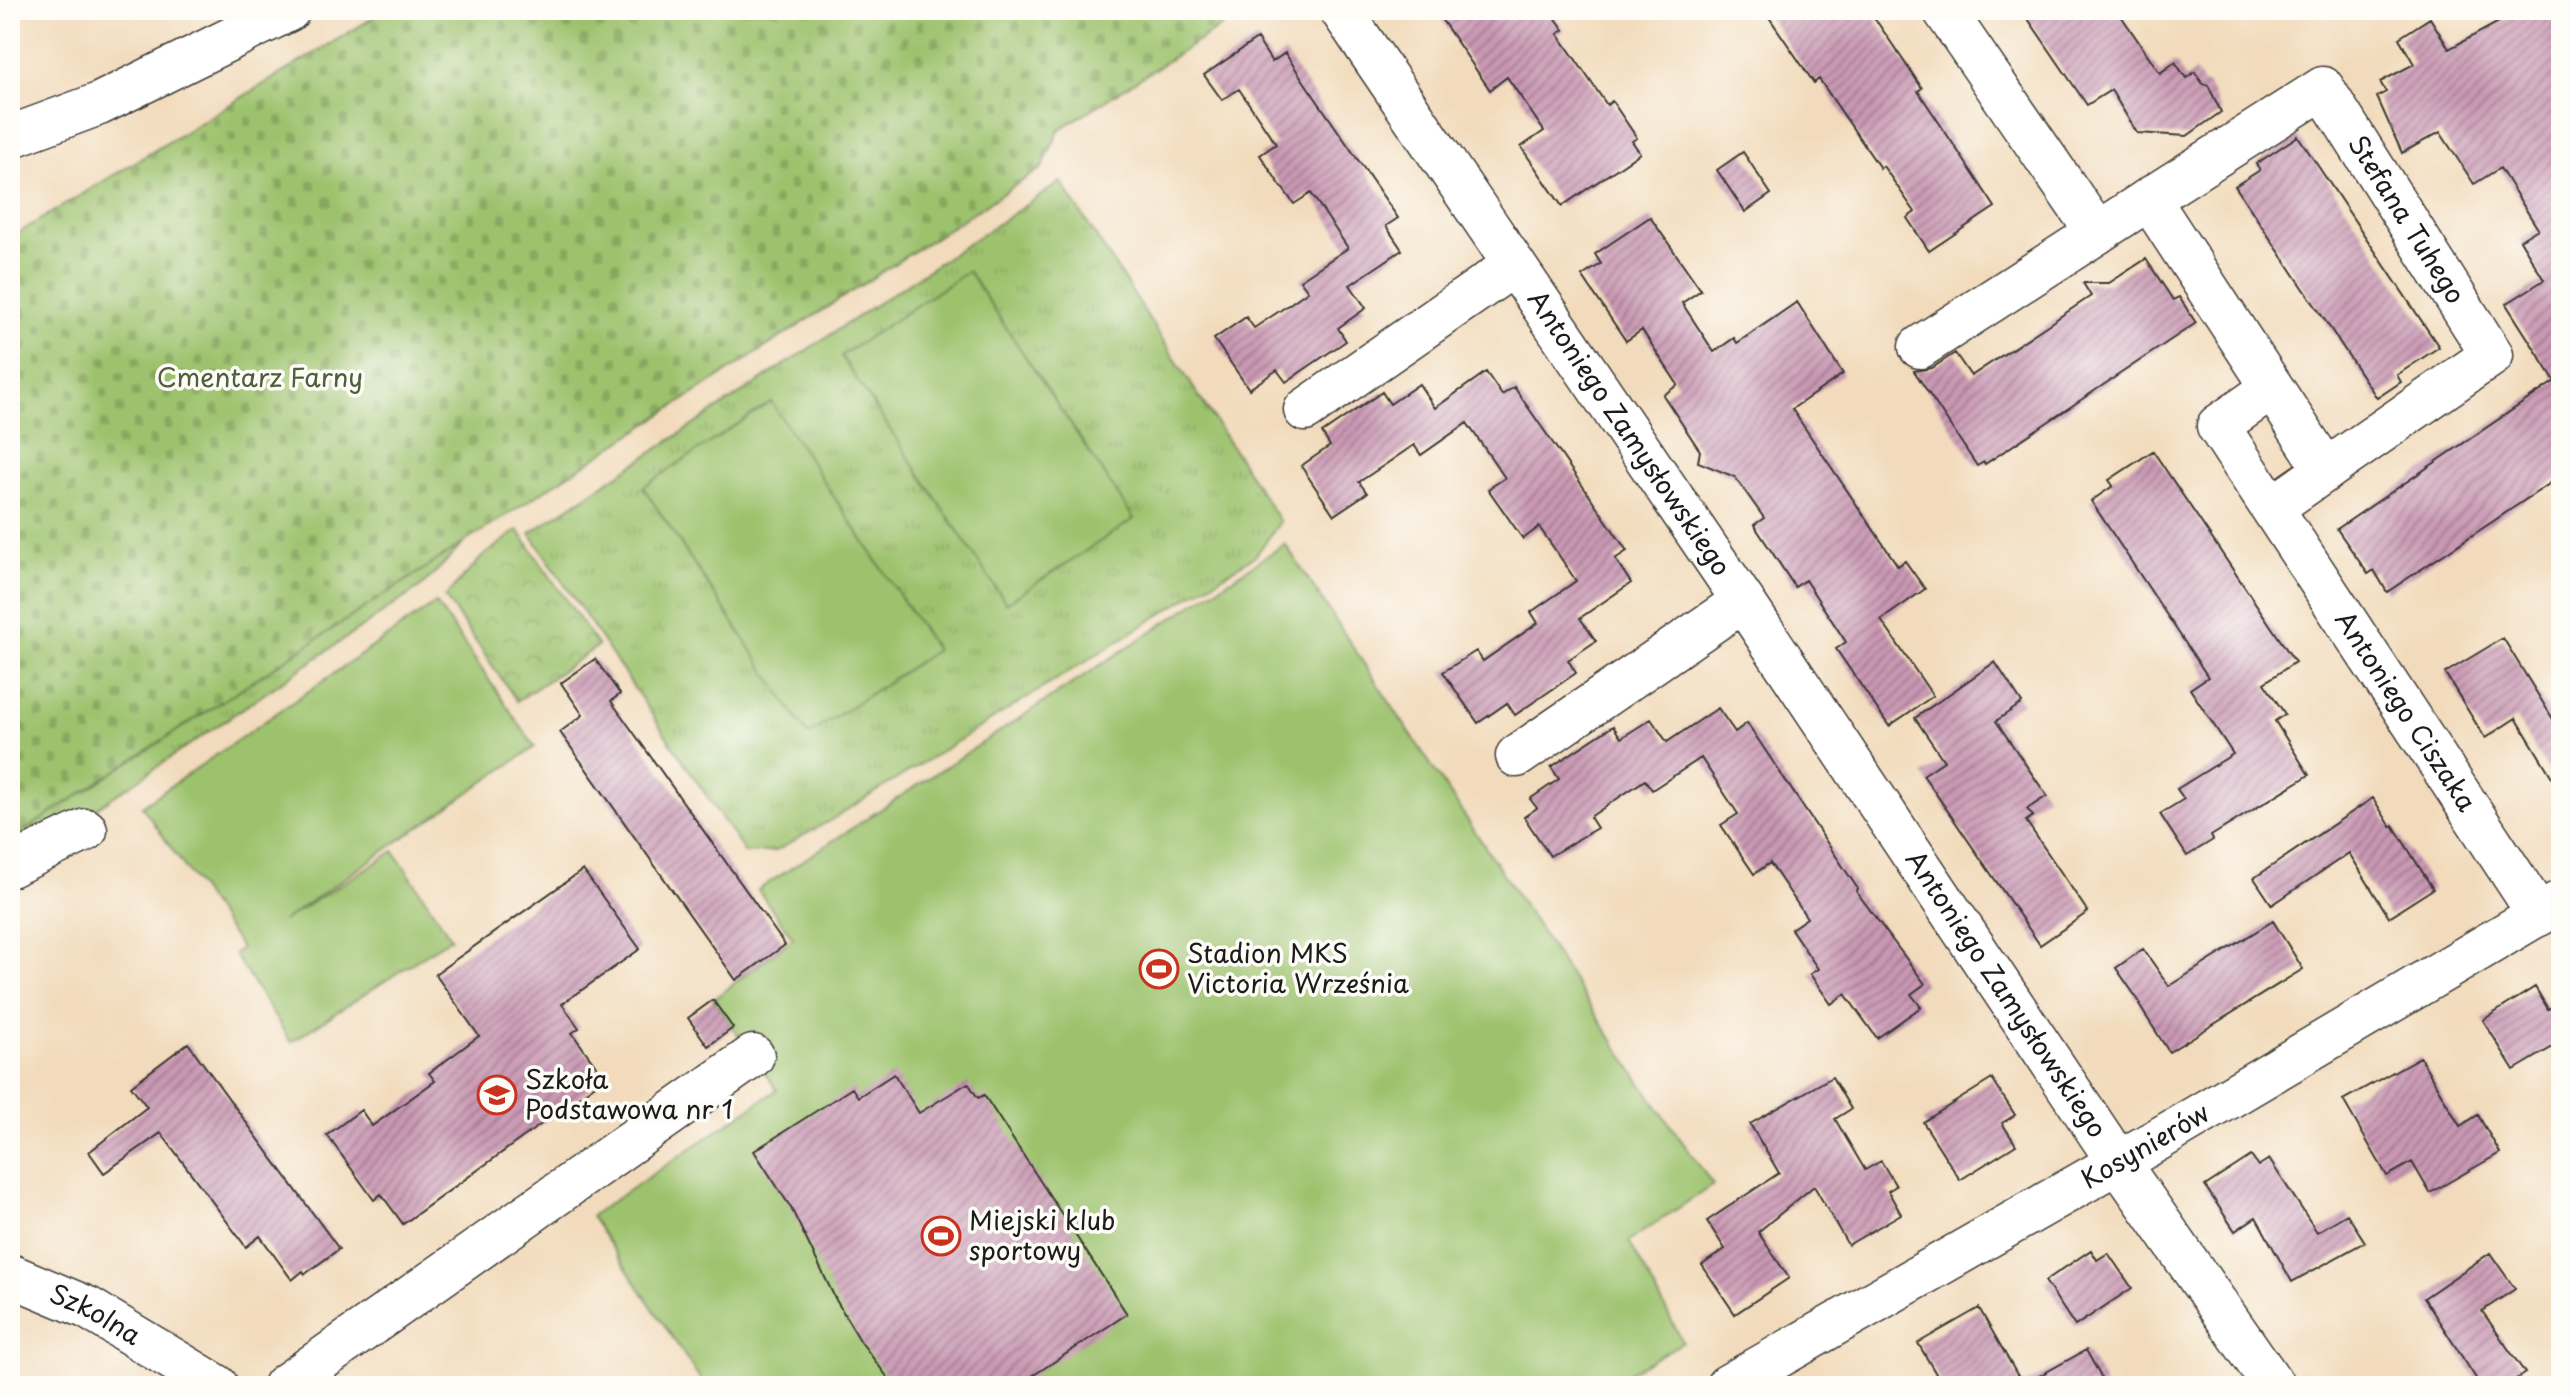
<svg xmlns="http://www.w3.org/2000/svg" width="2571" height="1396" font-family="'Playpen Sans',sans-serif">
  <defs>
    <pattern id="grass-tufts" width="24" height="20" patternUnits="userSpaceOnUse" patternTransform="scale(2)"><rect width="24" height="20" fill="#9dc26d"/><path d="M3 7l-1-3M5 7V3M7 7l1-3M15 17l-1-3M17 17v-4M19 17l1-3" fill="none" stroke="#87a65e"/></pattern>
    <pattern id="cemetery-stones" width="16" height="16" patternUnits="userSpaceOnUse" patternTransform="scale(2)"><rect width="16" height="16" fill="#9dc26d"/><path d="M2 7V4a2 2 0 0 1 4 0v3zM10 15v-3a2 2 0 0 1 4 0v3z" fill="#87a65e"/></pattern>
    <pattern id="park-crowns" width="20" height="18" patternUnits="userSpaceOnUse" patternTransform="scale(2)"><rect width="20" height="18" fill="#9dc26d"/><path d="M2 6a3 3 0 1 1 6 0M12 15a3 3 0 1 1 6 0" fill="none" stroke="#87a65e"/></pattern>
    <pattern id="building-hatch" width="6" height="6" patternUnits="userSpaceOnUse" patternTransform="scale(2)"><rect width="6" height="6" fill="#c998b3"/><path d="M-1 1l2-2M0 6l6-6M5 7l2-2" fill="none" stroke="#a27b91"/></pattern>
  </defs>
  <rect width="100%" height="100%" fill="#fdfcf7"/>
  <filter id="ink" filterUnits="userSpaceOnUse"><feTurbulence type="fractalNoise" baseFrequency=".0125" numOctaves="2"/><feDisplacementMap in="SourceGraphic" scale="16" xChannelSelector="R" yChannelSelector="G"/><feConvolveMatrix kernelMatrix="1 2 1 2 8 2 1 2 1" color-interpolation-filters="sRGB"/></filter>
  <filter id="wash" filterUnits="userSpaceOnUse"><feTurbulence type="fractalNoise" baseFrequency=".006" numOctaves="4" result="noise"/><feDisplacementMap in="SourceGraphic" scale="32" xChannelSelector="R" yChannelSelector="G"/><feGaussianBlur stdDeviation="1.8" result="paint"/><feColorMatrix in="noise" values="0 0 0 0 0 0 0 0 0 0 0 0 0 0 0 0 0 1.4 0 .05"/><feComposite in="paint" operator="in"/></filter>
  <g filter="url(#wash)">
    <rect width="100%" height="100%" fill="#f2dbbc"/>
    <path fill="url(#grass-tufts)" stroke="#5c6f44" stroke-width="2" d="M1061,182L1280,522L1256,555L831,820L776,851L745,853L530,533Z
      M465,542L422,586L66,829L10,855V840Z"/>
    <path fill="url(#cemetery-stones)" stroke="#5c6f44" stroke-width="2" d="M386,10H1247L1059,130L1042,168L465,542L10,840V238Z"/>
    <path fill="url(#park-crowns)" stroke="#5c6f44" stroke-width="2" d="M518,530L598,646L517,701L445,597L483,556Z"/>
    <path fill="#9dc26d" stroke="#5c6f44" stroke-width="2" d="M968,271L1134,519L1006,603L841,356Z
      M771,402L936,650L808,735L643,487Z
      M1285,544L1647,1092L1713,1185L1629,1241L1683,1342L1606,1386H705L591,1216L777,1090L713,1000L793,938L758,890Z
      M436,603L535,747L281,922L394,851L451,938L291,1042L234,954L241,948L142,806Z"/>
    <g id="blocks">
      <path fill="url(#building-hatch)" d="M1435,10H1550L1564,30L1558,34L1607,105L1612,101L1637,138L1632,141L1640,153L1562,206L1521,147L1544,131L1507,77L1490,90Z
        M1764,10H1869L1922,88L1918,91L1995,207L1929,251L1907,218L1915,212L1883,166L1880,168L1819,79L1814,83Z
        M2022,10H2117L2160,73L2175,62L2186,78L2195,72L2203,84L2208,85L2221,112L2187,136L2137,133L2111,90L2087,105Z
        M2521,10H2561V476L2387,592L2374,570L2368,574L2337,529L2555,381L2506,304L2544,280L2520,240L2538,229L2500,168L2474,184L2440,132L2402,153L2377,97L2386,92L2380,82L2414,64L2399,38L2430,18L2449,49Z
        M1257,39L1272,62L1285,53L1305,83L1398,218L1386,226L1402,250L1350,285L1366,308L1338,328L1346,341L1286,382L1277,370L1249,389L1214,339L1246,317L1254,328L1281,310L1308,291L1300,280L1348,248L1311,193L1294,204L1276,179L1260,155L1276,144L1239,89L1222,100L1204,75Z
        M2298,136L2439,347L2397,375L2401,382L2377,398L2235,186L2260,170L2256,164Z
        M1743,152L1771,194L1745,212L1717,170Z
        M1650,217L1701,290L1682,303L1714,352L1734,338L1737,343L1797,302L1843,374L1792,409L1898,566L1905,561L1925,589L1881,620L1933,696L1889,726L1836,649L1846,642L1805,580L1795,587L1754,525L1764,518L1735,477L1698,462L1700,451L1663,395L1678,385L1642,330L1626,341L1582,276L1601,264L1595,254Z
        M2146,259L2173,300L2179,297L2196,323L1985,464L1984,462L1977,466L1914,371L1932,368L1955,353L1971,376L2091,296L2083,283H2109Z
        M1486,372L1502,395L1514,387L1591,498L1627,551L1615,559L1631,583L1580,618L1596,641L1568,660L1576,673L1515,715L1507,703L1478,723L1443,672L1476,651L1483,661L1538,623L1531,612L1576,581L1558,554L1539,527L1523,539L1488,489L1505,478L1467,423L1421,455L1414,445L1386,464L1359,482L1367,493L1334,515L1301,466L1330,446L1322,433L1382,392L1390,404L1419,384L1435,408Z
        M2153,451L2295,662L2264,683L2285,714L2275,721L2309,775L2211,836L2213,840L2187,856L2160,814L2184,799L2177,789L2233,754L2190,689L2208,677L2091,501L2113,486L2109,480Z
        M2503,638L2561,732V792L2516,718L2485,738L2445,673Z
        M595,659L620,694L611,701L785,945L736,980L560,732L583,715L561,683Z
        M1995,662L2022,703L1996,721L2047,796L2027,809L2033,816L2026,821L2088,912L2040,945L1923,775L1944,761L1915,718Z
        M1718,708L1735,732L1747,723L1858,889L1856,891L1925,984L1911,994L1921,1007L1877,1038L1845,994L1831,1004L1810,974L1818,969L1791,929L1807,918L1770,863L1754,874L1721,825L1738,814L1701,758L1652,790L1645,780L1590,817L1597,828L1550,856L1524,817L1537,808L1530,799L1559,779L1551,767L1613,726L1621,738L1651,719L1667,742Z
        M2373,798L2391,827L2393,825L2433,889L2389,917L2349,853L2272,905L2254,878Z
        M583,870L640,949L562,1004L579,1028L572,1033L605,1078L403,1224L381,1194L374,1200L327,1135L361,1110L372,1126L435,1081L429,1073L479,1036L435,974Z
        M2273,921L2303,969L2169,1052L2139,1005L2141,1004L2116,968L2143,949L2169,986Z
        M2535,987L2548,1009L2561,1001V1042L2514,1070L2483,1020Z
        M713,1000L733,1028L708,1046L688,1018Z
        M188,1043L339,1249L305,1274L303,1271L292,1280L260,1236L246,1247L161,1133L104,1173L89,1152L147,1107L131,1086Z
        M2420,1057L2460,1126L2478,1115L2500,1153L2430,1193L2412,1162L2387,1176L2343,1100Z
        M894,1074L919,1113L968,1083L978,1098L984,1095L1127,1314L1017,1386H894L861,1342L836,1300L791,1208L754,1151L852,1088L858,1097Z
        M1832,1077L1851,1109L1835,1119L1865,1170L1881,1161L1896,1186L1888,1191L1901,1214L1848,1245L1814,1186L1758,1232L1789,1278L1735,1314L1702,1265L1725,1249L1707,1221L1779,1173L1750,1124Z
        M1992,1079L2015,1115L2002,1123L2016,1145L1960,1180L1923,1122Z
        M2251,1156L2258,1166L2269,1159L2317,1232L2347,1214L2365,1242L2292,1282L2256,1217L2235,1231L2205,1186Z
        M2091,1250L2097,1260L2108,1253L2132,1288L2075,1326L2045,1281Z
        M2490,1253L2515,1289L2482,1311L2525,1373L2506,1386H2481L2424,1298Z
        M1979,1308L2023,1385L2086,1350L2106,1386H1943L1918,1343Z"/>
    </g>
  </g>
  <g filter="url(#ink)">
    <use href="#blocks" fill-opacity="0" stroke="#3c3934" stroke-width="2"/>
    <g fill="none" stroke-linecap="round" stroke-linejoin="round">
      <defs>
        <g id="minor">
          <path id="s1" d="M1341,10L1743,601L2118,1162L2274,1386"/>
          <path d="M1944,10L2097,233L2149,199L2326,470L2273,507"/>
          <path d="M10,137L99,104L289,10"/>
          <path id="s2" d="M2149,199L2323,88L2492,355L2326,470"/>
          <path d="M1920,347L2097,233"/>
          <path id="s3" d="M2271,389L2218,426L2539,915"/>
          <path d="M1305,410L1514,265"/>
          <path d="M1517,756L1743,601"/>
          <path d="M10,866L86,830"/>
          <path id="s4" d="M10,1275L88,1308L217,1386"/>
          <path d="M284,1386L753,1056"/>
          <path id="s5" d="M1727,1386L2159,1139L2561,901"/>
        </g>
      </defs>
      <use href="#minor" stroke="#3c3934" stroke-width="45"/>
      <use href="#minor" stroke="#fff" stroke-width="42"/>
    </g>
  </g>
  <defs>
    <symbol id="stadium-ring" viewBox="-11 -11 22 22"><circle r="9.5" fill="#fdfcf7" stroke="#c8321e" stroke-width="1.5"/><path d="M0-5a6.5 5 0 1 0 0 10a6.5 5 0 1 0 0-10ZM-3.5-1.8h7v3.6h-7Z" fill="#c8321e"/></symbol>
    <symbol id="school-ring" viewBox="-11 -11 22 22"><circle r="9.5" fill="#fdfcf7" stroke="#c8321e" stroke-width="1.5"/><path d="M0-5L7-2L0 1L-7-2ZM-4 1L0 2.5L4 1V4Q0 6-4 4Z" fill="#c8321e"/></symbol>
  </defs>
  <g fill-rule="evenodd">
    <use href="#stadium-ring" x="1137" y="947" width="44" height="44"/>
    <use href="#school-ring" x="475" y="1073" width="44" height="44"/>
    <use href="#stadium-ring" x="919" y="1214" width="44" height="44"/>
  </g>
  <g text-anchor="middle" stroke-width="7" stroke-linejoin="round" paint-order="stroke">
    <g font-size="26" fill="#1c1c1c" stroke="#fdfcf7">
      <text dy="9" stroke="none"><textPath href="#s2" startOffset="362">Stefana Tuhego</textPath></text>
      <text dy="9" stroke="none"><textPath href="#s1" startOffset="512">Antoniego Zamysłowskiego</textPath></text>
      <text dy="9" stroke="none"><textPath href="#s3" startOffset="406">Antoniego Ciszaka</textPath></text>
      <text dy="9" stroke="none"><textPath href="#s1" startOffset="1188">Antoniego Zamysłowskiego</textPath></text>
      <text dy="9" stroke="none"><textPath href="#s5" startOffset="482">Kosynierów</textPath></text>
      <text dy="9" stroke="none"><textPath href="#s4" startOffset="94">Szkolna</textPath></text>
    </g>
    <g font-size="26" fill="#505e3c" stroke="#fdfcf7">
      <text x="260" y="387">Cmentarz Farny</text>
    </g>
    <g font-size="26" fill="#1c1c1c" stroke="#fdfcf7" text-anchor="start">
      <text x="1187" y="963">Stadion MKS<tspan x="1187" dy="30">Victoria Września</tspan></text>
      <text x="525" y="1089">Szkoła<tspan x="525" dy="30">Podstawowa nr 1</tspan></text>
      <text x="969" y="1230">Miejski klub<tspan x="969" dy="30">sportowy</tspan></text>
    </g>
  </g>
  <rect width="2571" height="1396" fill="none" stroke="#fdfcf7" stroke-width="40"/>
</svg>
